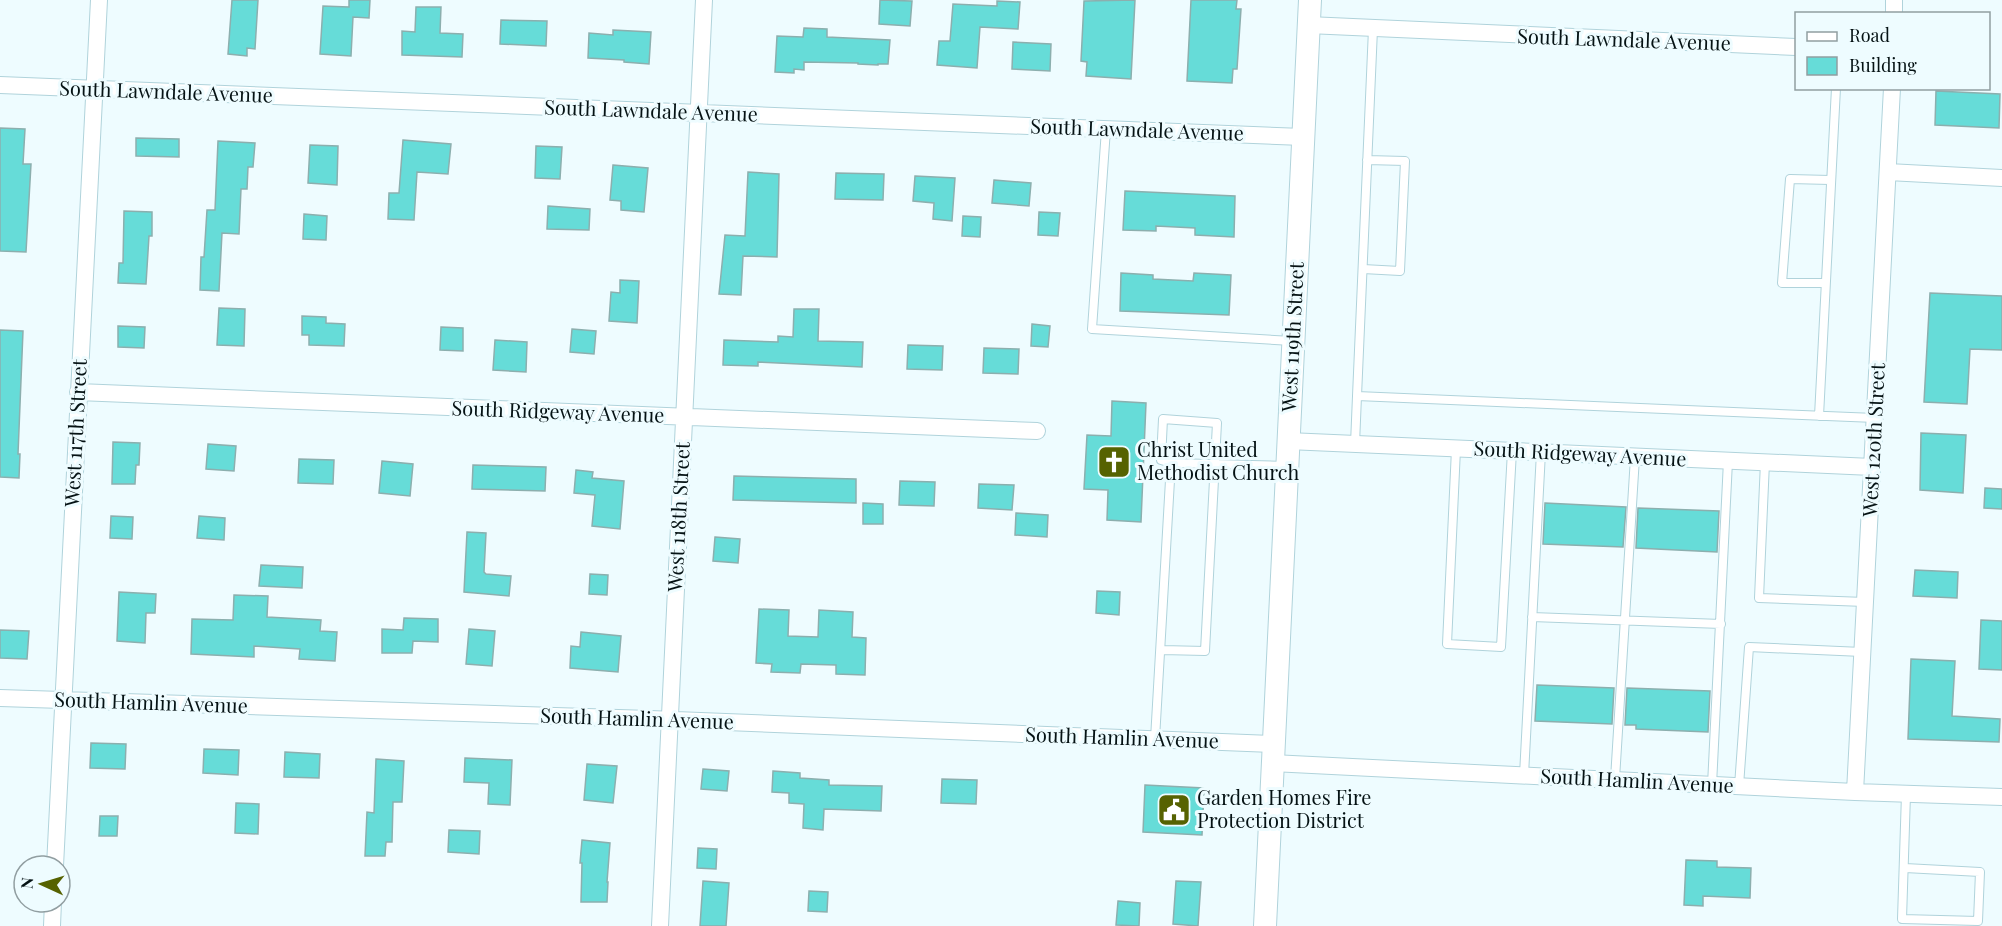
<svg xmlns="http://www.w3.org/2000/svg" width="2002" height="926" font-family="'Playfair Display',serif">
  <rect width="100%" height="100%" fill="#eefcff"/>
  <path fill="#66dcd8" stroke="#8cafae" stroke-width="1.5" d="M232,0H258L255,49L247,48V56L228,54Z
    M349,0H370L369,18L353,17L351,56L320,54L323,6L349,7Z
    M880,0L912,1L910,26L879,24Z
    M1135,0L1131,79L1086,76L1087,62L1081,61L1084,1Z
    M1191,0H1237L1236,9H1241L1237,69H1233L1232,83L1187,81Z
    M997,1L1020,2L1018,29L980,27L977,68L937,65L939,41H950L953,4L997,6Z
    M416,7H441L440,33L463,34L462,57L402,55V31L415,32Z
    M501,20L547,21L546,46L500,44Z
    M804,28L827,29V37L890,40L888,64H878V65L858,64V63L804,62V70L794,69V73L775,72L777,36L803,37Z
    M613,30L651,32L649,64L624,62V60L588,58L589,33L613,35Z
    M1013,42L1051,44L1050,71L1012,69Z
    M1936,91L2000,94L1999,128L1935,125Z
    M0,128L25,129L23,164H31L26,252L0,251Z
    M136,138L179,139V157L136,156Z
    M403,140L451,144L448,174L417,172L414,220L388,219L389,193H399Z
    M218,141L255,143L253,167H248L247,189H241L239,234L222,233L219,291L200,290L201,257H204L207,210H215Z
    M310,145L338,146L337,185L308,183Z
    M536,146L562,147L560,179L535,178Z
    M613,165L648,168L644,212L621,210V201L610,200Z
    M748,172L779,174L777,257L743,256L741,295L719,294L725,235L745,236Z
    M836,173L884,174L883,200L835,199Z
    M915,176L955,178L952,221L933,219L934,203L913,201Z
    M994,180L1031,183L1029,206L992,203Z
    M1125,191L1235,196L1234,237L1195,235V228L1156,226V231L1123,230Z
    M548,206L590,209L589,230L547,229Z
    M124,211L152,212V236H149L146,284L118,283L119,263H123Z
    M1039,212L1060,213L1058,236L1038,235Z
    M304,214L327,216L326,240L303,239Z
    M963,216L981,217L980,237L962,236Z
    M1121,273L1153,275V279L1193,281L1194,273L1231,275L1229,315L1120,311Z
    M620,280L639,281L637,323L609,321L611,292L620,293Z
    M1930,293L2002,296V350L1970,349L1967,404L1924,402Z
    M219,308L245,309L244,346L217,345Z
    M794,309H819L818,341L863,342L862,367L758,362V366L723,365L724,340L778,342V336L793,337Z
    M302,316L326,317V323L345,324L344,346L309,345V335H302Z
    M1032,324L1050,326L1048,347L1031,346Z
    M118,326L145,327L144,348L118,347Z
    M441,327L463,328V351L440,350Z
    M572,329L596,331L594,354L570,352Z
    M0,330L23,331L18,454H20L19,478L0,477Z
    M495,340L527,342L526,372L493,370Z
    M908,345L943,346L942,370L907,369Z
    M984,348L1019,349L1018,374L983,373Z
    M1112,401L1146,403L1141,522L1107,520L1108,490L1084,489L1087,435L1111,436Z
    M1921,433L1966,435L1963,493L1920,490Z
    M113,442L140,443L139,465H136L135,484H112Z
    M208,444L236,446L234,471L206,469Z
    M299,459L334,460L333,484L298,483Z
    M382,461L413,464L410,496L379,493Z
    M473,465L546,467L545,491L472,489Z
    M576,470L593,472L592,478L624,481L620,529L592,526L595,495L574,493Z
    M734,476L856,479V503L733,500Z
    M900,481L935,482L934,506L899,505Z
    M979,484L1014,485L1012,510L978,508Z
    M1985,488L2002,489V509L1984,508Z
    M863,503L883,504V524H863Z
    M1545,503L1626,507L1623,547L1543,544Z
    M1638,508L1719,511L1717,552L1636,548Z
    M1016,513L1048,515L1047,537L1015,535Z
    M111,516L133,517L132,539L110,538Z
    M199,516L225,518L224,540L197,538Z
    M467,532L486,533L484,572L486,574L511,576L509,596L464,592Z
    M715,537L740,539L738,563L713,561Z
    M261,565L303,567L302,588L259,586Z
    M1915,570L1958,572L1957,598L1913,596Z
    M590,574L608,575L607,595L589,594Z
    M1097,591L1120,592L1119,615L1096,613Z
    M119,592L156,594L155,613H146L145,643L117,641Z
    M234,595L268,596L267,617L321,620L320,631L337,632L335,661L299,659L300,649L254,646V657L191,654L192,619L233,620Z
    M759,609L789,610L788,636L818,637L819,610L853,612L852,637L866,638L865,675L836,674V665L801,664L800,673L771,672L772,664L756,663Z
    M404,618L438,619V642L413,641L412,653H382V629L403,630Z
    M1981,620L2002,621V670L1979,669Z
    M469,629L495,631L492,666L466,664Z
    M0,630L29,631L27,659L0,658Z
    M581,632L621,636L618,672L570,668L571,646L580,647Z
    M1911,659L1955,661L1952,716L2000,719L1999,742L1908,739Z
    M1537,685L1614,688L1612,724L1535,721Z
    M1627,688L1710,691L1708,732L1636,729V725H1625Z
    M91,743L126,744L125,769L90,768Z
    M204,749L239,750L238,775L203,773Z
    M285,752L320,754L319,778L284,777Z
    M465,758L512,760L510,805L488,804L489,783L464,782Z
    M376,759L404,761L402,802H393L392,842H386L385,856H365L367,812L374,813Z
    M587,764L617,766L613,803L584,800Z
    M703,769L729,771L727,791L701,789Z
    M773,771L800,773V778L829,780V785L882,786L881,811L824,809L823,830L803,828L804,804L789,803V793L772,792Z
    M942,779L977,780L976,804L941,803Z
    M1145,785L1204,788L1202,835L1143,832Z
    M236,803L259,804L258,834L235,833Z
    M100,816H118L117,836H99Z
    M449,830L480,831L479,854L448,852Z
    M582,840L610,843L607,882H608L607,902H581L582,863H580Z
    M698,848L717,849L716,869L697,868Z
    M1686,860L1717,861V867L1751,868L1750,898L1703,896V906L1684,905Z
    M703,881L729,883L726,926H700Z
    M1176,881L1201,882L1198,926L1173,924Z
    M809,891L828,892L827,912L808,911Z
    M1118,901L1140,903L1139,926L1116,925Z"/>
  <g fill="none" stroke-linecap="round" stroke-linejoin="round">
    <defs>
      <path id="lane" d="M1373,29L1357,396L1875,418
        M1106,129L1092,329L1292,341
        M1363,269L1400,271L1405,161L1367,160
        M1824,283H1782L1790,179L1830,180
        M1819,416L1836,88
        M1355,444L1357,396
        M1456,449L1447,644L1501,647L1512,451
        M1765,462L1759,598L1865,602
        M1532,617L1721,624
        M1162,650L1205,651L1217,423L1163,419L1161,460L1171,463
        M1155,739L1171,463L1287,466
        M1524,775L1541,452
        M1615,779L1635,457
        M1712,785L1728,461
        M1739,786L1749,647L1862,652
        M1905,868L1980,872L1978,921L1902,919L1906,794"/>
      <path id="street" d="M1894,14V0
        M1308,25L1796,47
        M0,85L1303,137
        M1888,172L2002,178
        M78,392L1037,431
        M1288,441L1872,467
        M0,698L650,719L1273,744
        M1272,763L1855,792L2002,797
        M1855,792L1892,88
        M55,866L99,0
        M52,926L53,902
        M660,926L704,0"/>
      <path id="secondary" d="M1265,926L1310,0"/>
    </defs>
    <use href="#lane" stroke="#b0d3db" stroke-width="10"/>
    <use href="#street" stroke="#b0d3db" stroke-width="18"/>
    <use href="#secondary" stroke="#b0d3db" stroke-width="24"/>
    <use href="#lane" stroke="#fff" stroke-width="8"/>
    <use href="#street" stroke="#fff" stroke-width="16"/>
    <use href="#secondary" stroke="#fff" stroke-width="22"/>
  </g>
  <defs>
    <symbol id="church-square" viewBox="-11 -11 22 22"><rect x="-9" y="-9" width="18" height="18" rx="4" fill="#566201" stroke="#eefcff"/><path d="M-1.2-6h2.4v3.5h3.3v2.4h-3.3V6h-2.4V-.1h-3.3v-2.4h3.3Z" fill="#fff"/></symbol>
    <symbol id="civic-square" viewBox="-11 -11 22 22"><rect x="-9" y="-9" width="18" height="18" rx="4" fill="#566201" stroke="#eefcff"/><path d="M-.6-6.5H3V-4.5H.6V-3L4-1V1h2V6H-6V1h2V-1L-.6-3ZM-1.2 2.5V6h2.4V2.5Z" fill="#fff"/></symbol>
  </defs>
  <g fill-rule="evenodd">
    <use href="#church-square" x="1095" y="443" width="38" height="38"/>
    <use href="#civic-square" x="1155" y="791" width="38" height="38"/>
  </g>
  <g text-anchor="middle" stroke-width="6" stroke-linejoin="round" paint-order="stroke">
    <g font-size="20" fill="#051214" stroke="#eefcff">
      <text transform="translate(1624 40) rotate(2)" y="7">South Lawndale Avenue</text>
      <text transform="translate(166 92) rotate(2)" y="7">South Lawndale Avenue</text>
      <text transform="translate(651 111) rotate(2)" y="7">South Lawndale Avenue</text>
      <text transform="translate(1137 130) rotate(2)" y="7">South Lawndale Avenue</text>
      <text transform="translate(1293 337) rotate(-87)" y="7">West 119th Street</text>
      <text transform="translate(558 412) rotate(2)" y="7">South Ridgeway Avenue</text>
      <text transform="translate(76 433) rotate(-87)" y="7">West 117th Street</text>
      <text transform="translate(1874 440) rotate(-87)" y="7">West 120th Street</text>
      <text transform="translate(1580 454) rotate(3)" y="7">South Ridgeway Avenue</text>
      <text transform="translate(679 517) rotate(-87)" y="7">West 118th Street</text>
      <text transform="translate(151 703) rotate(2)" y="7">South Hamlin Avenue</text>
      <text transform="translate(637 719) rotate(2)" y="7">South Hamlin Avenue</text>
      <text transform="translate(1122 738) rotate(2)" y="7">South Hamlin Avenue</text>
      <text transform="translate(1637 781) rotate(3)" y="7">South Hamlin Avenue</text>
    </g>
    <g font-size="20" fill="#051214" stroke="#eefcff" text-anchor="start">
      <text x="1137" y="457">Christ United<tspan x="1137" dy="23">Methodist Church</tspan></text>
      <text x="1197" y="805">Garden Homes Fire<tspan x="1197" dy="23">Protection District</tspan></text>
    </g>
  </g>
  <rect x="1795" y="12" width="195" height="78" fill="#eefcff" stroke="#919ea1" stroke-width="1.5"/>
  <rect x="1807" y="32" width="30" height="9" fill="#ffffff" stroke="#919ea1" stroke-width="1.5"/>
  <text x="1849" y="42" font-size="18" fill="#051214">Road</text>
  <rect x="1807" y="57" width="30" height="18" fill="#66dcd8" stroke="#919ea1" stroke-width="1.5"/>
  <text x="1849" y="72" font-size="18" fill="#051214">Building</text>
  <g transform="translate(42 884) rotate(274)"><circle r="28" fill="#eefcff" stroke="#919ea1" stroke-width="1.5"/>
  <path d="M0-4.5L10 22L0 15L-10 22Z" fill="#566201"/>
  <text y="-9" font-size="16" font-weight="bold" text-anchor="middle" fill="#051214">N</text>
  </g>
</svg>
